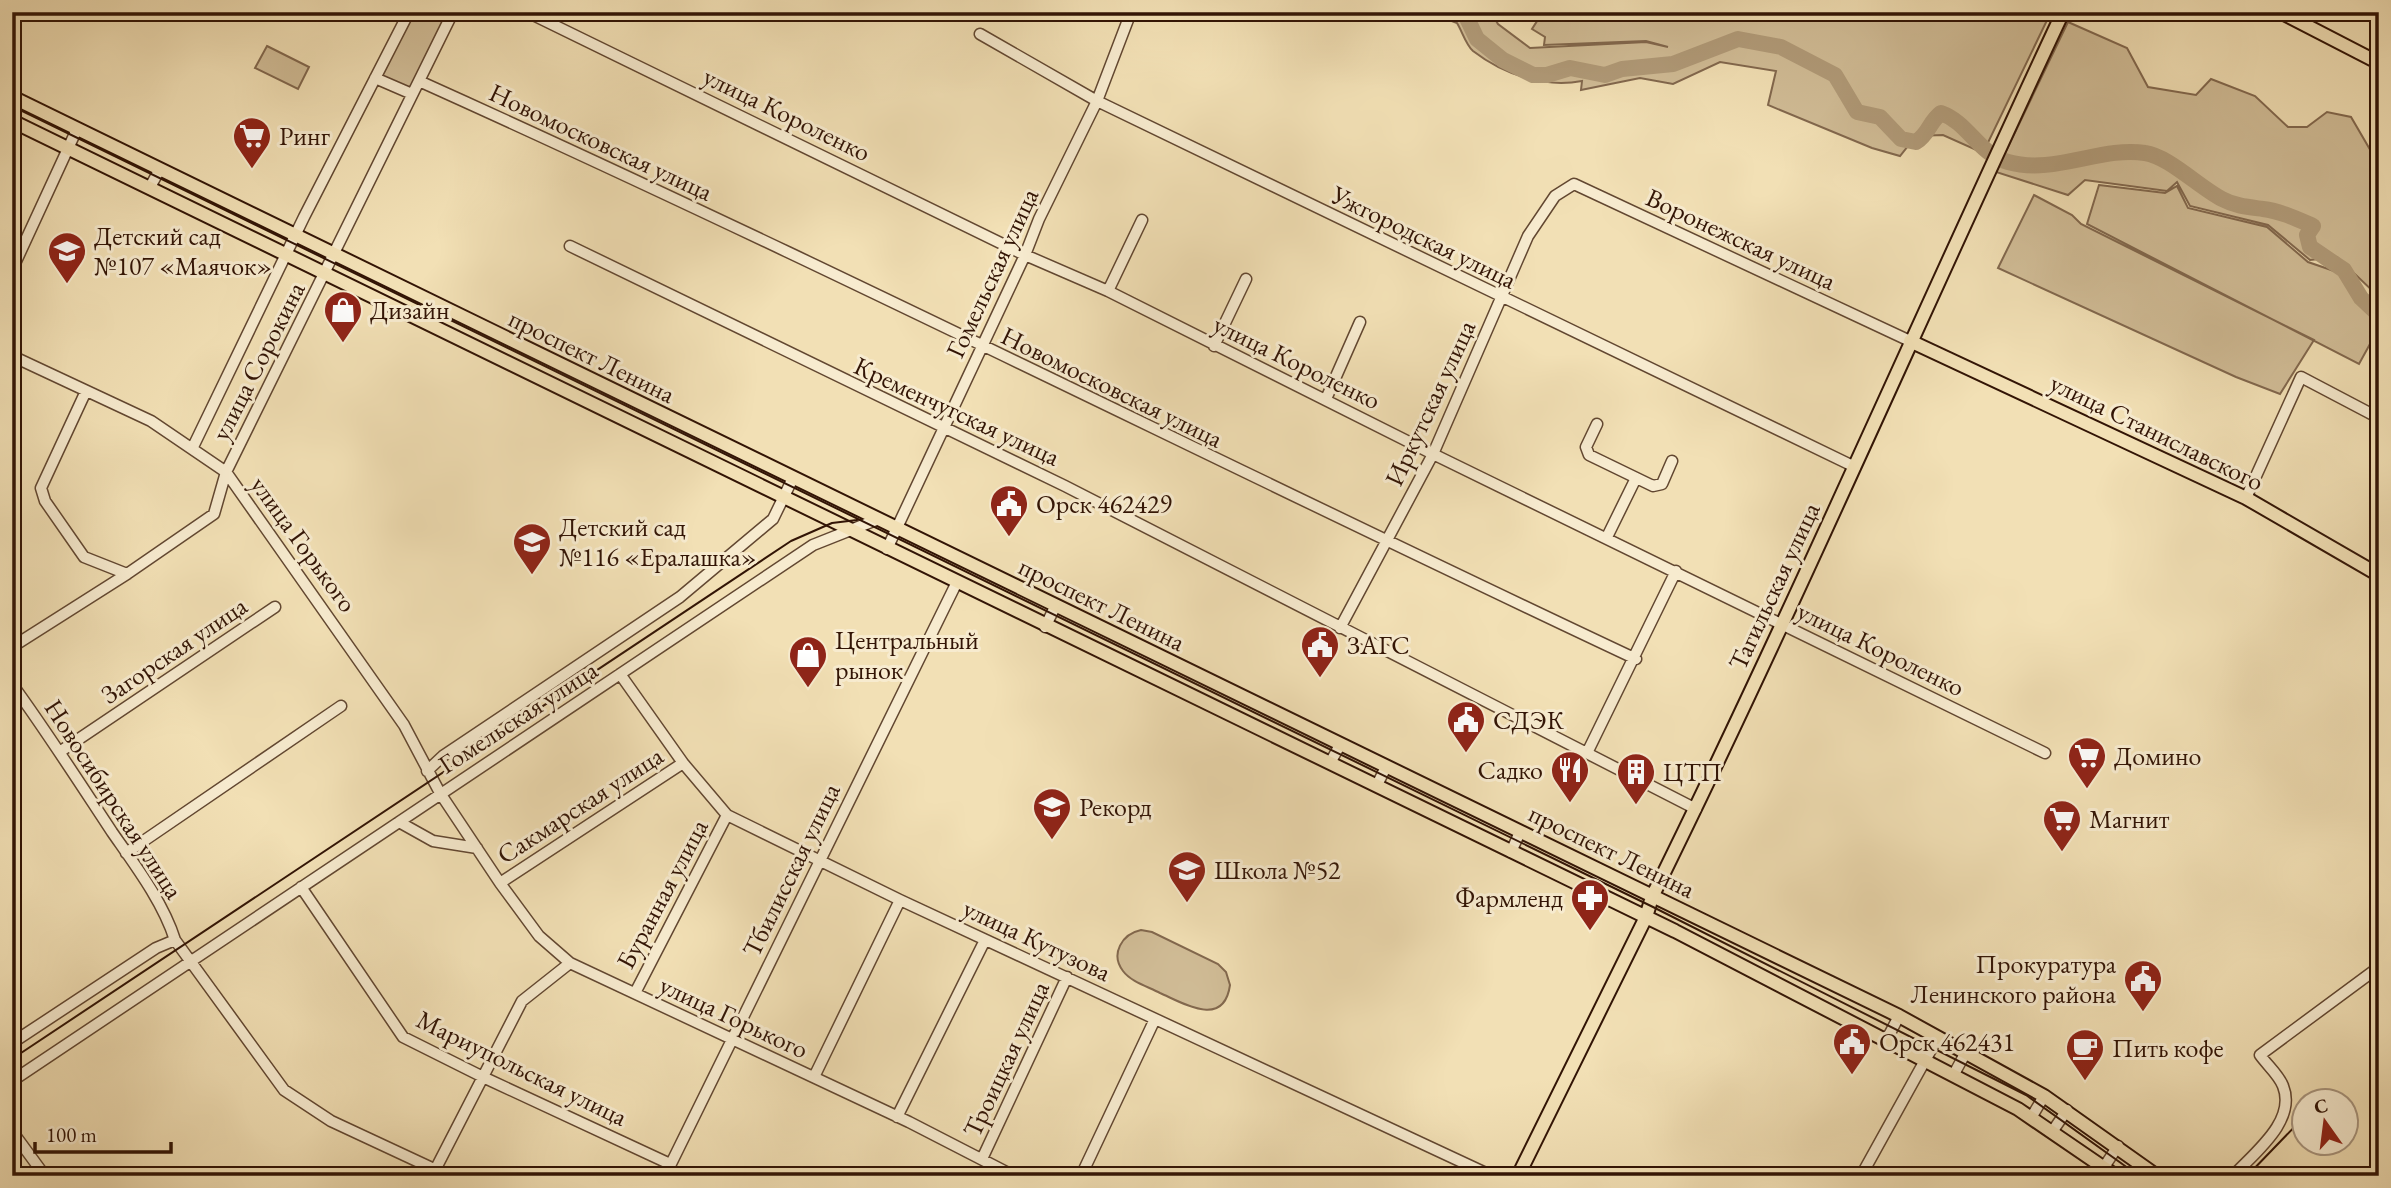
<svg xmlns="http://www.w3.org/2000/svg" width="2391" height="1188" font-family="'EB Garamond',serif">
  <rect width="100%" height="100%" fill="#f2e0b5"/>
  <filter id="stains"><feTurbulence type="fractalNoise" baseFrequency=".00286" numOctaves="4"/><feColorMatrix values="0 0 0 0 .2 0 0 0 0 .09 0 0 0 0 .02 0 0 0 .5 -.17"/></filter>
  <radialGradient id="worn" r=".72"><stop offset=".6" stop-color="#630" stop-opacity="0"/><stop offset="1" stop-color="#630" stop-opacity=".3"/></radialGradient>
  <path fill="#d1bd97" stroke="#82684e" stroke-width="2" d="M409,12H453L412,94L375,78Z
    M1428,12H1491L1498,24L1530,48L1646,42L1668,47L1646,41L1544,45L1545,37L1532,29L1541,15L1557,20L1561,12H2051L1983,153L1943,135L1916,136L1900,156L1872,148L1768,105L1776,71L1720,62L1673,84L1640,78L1581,90L1582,81C1545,88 1504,75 1473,51C1466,45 1462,31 1457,23Z
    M2068,22L2127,48L2148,87L2196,95L2211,79L2255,96L2288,127H2307L2327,112L2351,117L2379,165V297L2337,257L2310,260L2268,225L2190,206L2177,182L2167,191L2085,180L2068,195L1996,172Z
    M267,46L309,67L298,89L255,68Z
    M2099,185L2165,193L2177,186L2188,208L2267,227L2308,262L2337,272L2379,311V350L2370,344L2359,364L2087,224Z
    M2034,195L2072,215L2081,224L2314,340L2280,394L2236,377L1998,268Z
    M1141,930L1152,932L1218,964L1226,972L1230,985C1224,1029 1183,1003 1160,993C1149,987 1131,982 1123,971C1110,954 1122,934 1141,930Z"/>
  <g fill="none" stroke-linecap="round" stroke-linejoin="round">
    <path stroke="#b19b79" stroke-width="16" d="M1464,12L1477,39L1503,60L1533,75H1547L1570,68L1605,75L1622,69L1673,64L1738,39L1781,47L1835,75L1857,112L1880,117L1901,139L1916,142C1929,134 1929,122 1941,113C1969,123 1978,154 2008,162C2054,175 2102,146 2145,153C2168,156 2199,187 2222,199C2235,206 2248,207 2263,209C2280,211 2297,219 2313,226L2307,235L2310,247L2344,270L2361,298L2379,315"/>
    <defs>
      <path id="minor" d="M527,12L1025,255L1108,291L1433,454L2045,753
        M980,34L1097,101L1855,467
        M375,78L412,94
        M419,81C828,265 1229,468 1636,659
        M12,112L18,100
        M150,187L160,169
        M570,246L1065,486L1696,809
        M12,270L77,129
        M1108,291L1142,220
        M1214,346L1246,279
        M12,356L151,421L226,472L404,725L440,793L500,883L539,936L570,963L909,1122L1014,1176
        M86,391L41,488L45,501L84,557L127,574
        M1326,399L1360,322
        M1597,424L1586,447L1589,455L1653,486L1662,484L1672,461
        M192,449L304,217L409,12
        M2246,498L2301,377L2379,418
        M1607,537L1636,478
        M887,549L1025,255L1039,219L1097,101L1131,12
        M1045,627L1055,607
        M1340,628L1433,454L1528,236L1555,196L1574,184L1910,341
        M12,647L127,574L214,514L226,472L453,12
        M620,674L683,763L727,815L900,900L1492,1176
        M12,684C47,732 79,782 112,832C135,865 163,902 175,940L284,1090L331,1121L449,1176
        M61,751L275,607
        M1587,753L1676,571
        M1330,763L1340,745
        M427,771L443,756L680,597L773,519L792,480
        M1377,785L1386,767
        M399,822L433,841L477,848
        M1511,852L1520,832
        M126,853L341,706
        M500,883L683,763
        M301,887L403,1037L485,1078L670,1164
        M635,993L727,815
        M1887,1039L1899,1016
        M12,1043L156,948L175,940
        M1954,1074L1966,1052
        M814,1077L900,900
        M12,1081L813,545L876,520
        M897,1117L985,940
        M2031,1118L2044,1096
        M12,1131L45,1176
        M2052,1132L2067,1110
        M982,1159L1067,977
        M2104,1167L2118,1146
        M432,1176L522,1001L570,963
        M665,1176L956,584
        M1081,1176L1155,1019
        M1861,1176L1938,1037
        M2233,1176C2254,1153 2297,1121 2283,1086C2279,1075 2267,1065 2260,1055L2379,967"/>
      <path id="major" d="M2280,12L2379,63
        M12,97L1899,1016L2044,1096L2157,1176
        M12,121L1675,931L2018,1109L2116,1176
        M1910,341L2246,498L2379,575
        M1518,1176L1646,917L1652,897C1796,605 1925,306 2063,12"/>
    </defs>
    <use href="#minor" stroke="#624731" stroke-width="13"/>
    <use href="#major" stroke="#321405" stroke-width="16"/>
    <use href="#minor" stroke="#f7ebcf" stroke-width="10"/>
    <use href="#major" stroke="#f2e0b5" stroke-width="12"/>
    <path stroke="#321405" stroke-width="2" d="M12,106L1653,907L2026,1095L2139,1176
      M12,1059L791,541L832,523L857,520
      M2247,1176L2304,1117"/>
  </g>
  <defs>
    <symbol id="supermarket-pin" viewBox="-11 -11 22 30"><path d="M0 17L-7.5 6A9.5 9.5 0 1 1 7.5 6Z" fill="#8f2418" stroke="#f7ebcf"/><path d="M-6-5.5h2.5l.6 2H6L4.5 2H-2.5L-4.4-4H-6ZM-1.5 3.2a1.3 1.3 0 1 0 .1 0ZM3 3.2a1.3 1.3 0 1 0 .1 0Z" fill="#fff"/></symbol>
    <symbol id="school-pin" viewBox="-11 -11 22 30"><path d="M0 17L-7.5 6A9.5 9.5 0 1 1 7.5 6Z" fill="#8f2418" stroke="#f7ebcf"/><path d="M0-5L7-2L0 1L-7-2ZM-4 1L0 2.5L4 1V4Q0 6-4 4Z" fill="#fff"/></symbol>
    <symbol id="shop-pin" viewBox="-11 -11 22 30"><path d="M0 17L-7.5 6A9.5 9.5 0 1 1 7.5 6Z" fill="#8f2418" stroke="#f7ebcf"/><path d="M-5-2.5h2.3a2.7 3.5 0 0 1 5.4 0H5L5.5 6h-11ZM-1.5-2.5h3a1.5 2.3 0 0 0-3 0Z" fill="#fff"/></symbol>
    <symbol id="civic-pin" viewBox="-11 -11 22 30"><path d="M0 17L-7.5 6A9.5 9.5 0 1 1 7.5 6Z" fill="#8f2418" stroke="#f7ebcf"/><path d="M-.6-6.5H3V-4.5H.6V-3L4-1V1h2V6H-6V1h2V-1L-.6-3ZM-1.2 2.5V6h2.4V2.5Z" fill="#fff"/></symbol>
    <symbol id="restaurant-pin" viewBox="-11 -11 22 30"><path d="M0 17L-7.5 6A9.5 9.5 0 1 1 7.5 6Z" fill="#8f2418" stroke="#f7ebcf"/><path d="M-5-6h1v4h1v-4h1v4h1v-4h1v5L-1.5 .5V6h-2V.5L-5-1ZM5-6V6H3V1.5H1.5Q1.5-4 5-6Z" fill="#fff"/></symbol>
    <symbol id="building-pin" viewBox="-11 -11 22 30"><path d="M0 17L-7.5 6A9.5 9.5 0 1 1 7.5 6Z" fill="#8f2418" stroke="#f7ebcf"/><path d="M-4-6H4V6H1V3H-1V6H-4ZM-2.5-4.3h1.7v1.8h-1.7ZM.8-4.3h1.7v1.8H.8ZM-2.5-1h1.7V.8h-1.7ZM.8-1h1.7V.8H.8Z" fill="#fff"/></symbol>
    <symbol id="pharmacy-pin" viewBox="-11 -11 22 30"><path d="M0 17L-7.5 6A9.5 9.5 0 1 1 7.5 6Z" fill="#8f2418" stroke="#f7ebcf"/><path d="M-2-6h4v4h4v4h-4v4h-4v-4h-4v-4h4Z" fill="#fff"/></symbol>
    <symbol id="cafe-pin" viewBox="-11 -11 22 30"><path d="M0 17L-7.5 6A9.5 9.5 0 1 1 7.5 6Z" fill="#8f2418" stroke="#f7ebcf"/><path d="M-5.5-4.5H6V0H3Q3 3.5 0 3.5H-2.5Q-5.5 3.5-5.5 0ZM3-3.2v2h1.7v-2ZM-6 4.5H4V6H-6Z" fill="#fff"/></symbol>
  </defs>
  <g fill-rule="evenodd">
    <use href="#supermarket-pin" x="230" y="114" width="44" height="60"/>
    <use href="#school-pin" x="45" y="229" width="44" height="60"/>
    <use href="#shop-pin" x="321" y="288" width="44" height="60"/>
    <use href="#civic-pin" x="987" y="482" width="44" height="60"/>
    <use href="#school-pin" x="510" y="520" width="44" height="60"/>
    <use href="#civic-pin" x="1298" y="623" width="44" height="60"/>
    <use href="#shop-pin" x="786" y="633" width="44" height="60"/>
    <use href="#civic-pin" x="1444" y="698" width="44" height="60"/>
    <use href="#supermarket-pin" x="2065" y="734" width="44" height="60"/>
    <use href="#restaurant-pin" x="1548" y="748" width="44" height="60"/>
    <use href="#building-pin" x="1614" y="750" width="44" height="60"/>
    <use href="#school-pin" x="1030" y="785" width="44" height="60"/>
    <use href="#supermarket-pin" x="2040" y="797" width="44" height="60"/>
    <use href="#school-pin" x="1165" y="848" width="44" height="60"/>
    <use href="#pharmacy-pin" x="1568" y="876" width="44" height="60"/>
    <use href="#civic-pin" x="2121" y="957" width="44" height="60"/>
    <use href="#civic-pin" x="1830" y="1020" width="44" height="60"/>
    <use href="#cafe-pin" x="2063" y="1026" width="44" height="60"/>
  </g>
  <g text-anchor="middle" stroke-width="6" stroke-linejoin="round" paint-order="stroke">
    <g font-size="26" fill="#321405" stroke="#f7ebcf">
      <text transform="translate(787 114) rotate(26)" y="9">улица Короленко</text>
      <text transform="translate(601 142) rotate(25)" y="9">Новомосковская улица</text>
      <text transform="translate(1424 237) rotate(26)" y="9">Ужгородская улица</text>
      <text transform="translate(1741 239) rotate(25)" y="9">Воронежская улица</text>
      <text transform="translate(992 273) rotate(-65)" y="9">Гомельская улица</text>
      <text transform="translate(592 356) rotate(26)" y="9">проспект Ленина</text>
      <text transform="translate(258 361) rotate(-63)" y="9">улица Сорокина</text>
      <text transform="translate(1297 362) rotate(26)" y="9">улица Короленко</text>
      <text transform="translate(1112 387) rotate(26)" y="9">Новомосковская улица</text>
      <text transform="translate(1430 403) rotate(-65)" y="9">Иркутская улица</text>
      <text transform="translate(957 411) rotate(25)" y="9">Кременчугская улица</text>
      <text transform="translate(2157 432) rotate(26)" y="9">улица Станиславского</text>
      <text transform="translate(304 544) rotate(54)" y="9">улица Горького</text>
      <text transform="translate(1774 586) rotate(-65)" y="9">Тагильская улица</text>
      <text transform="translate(1102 604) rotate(26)" y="9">проспект Ленина</text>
      <text transform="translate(1881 649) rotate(26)" y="9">улица Короленко</text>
      <text transform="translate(174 650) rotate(-34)" y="9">Загорская улица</text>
      <text transform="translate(518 717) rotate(-33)" y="9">Гомельская улица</text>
      <text transform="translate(114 799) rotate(57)" y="9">Новосибирская улица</text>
      <text transform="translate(580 805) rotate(-33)" y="9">Сакмарская улица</text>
      <text transform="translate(1612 851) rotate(26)" y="9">проспект Ленина</text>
      <text transform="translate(791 870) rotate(-64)" y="9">Тбилисская улица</text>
      <text transform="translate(662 894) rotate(-62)" y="9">Буранная улица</text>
      <text transform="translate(1037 940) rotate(25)" y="9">улица Кутузова</text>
      <text transform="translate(734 1017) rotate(25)" y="9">улица Горького</text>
      <text transform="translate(1006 1059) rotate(-65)" y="9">Троицкая улица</text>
      <text transform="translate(522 1068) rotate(26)" y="9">Мариупольская улица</text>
    </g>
    <g font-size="26" fill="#321405" stroke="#f7ebcf" text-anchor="start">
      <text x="279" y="145">Ринг</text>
      <text x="94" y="245">Детский сад<tspan x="94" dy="30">№107 «Маячок»</tspan></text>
      <text x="370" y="319">Дизайн</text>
      <text x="1036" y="513">Орск 462429</text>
      <text x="559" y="536">Детский сад<tspan x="559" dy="30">№116 «Ералашка»</tspan></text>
      <text x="835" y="649">Центральный<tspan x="835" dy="30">рынок</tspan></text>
      <text x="1347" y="654">ЗАГС</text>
      <text x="1493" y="729">СДЭК</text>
      <text x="2114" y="765">Домино</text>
      <text x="1543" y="779" text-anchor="end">Садко</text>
      <text x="1663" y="781">ЦТП</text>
      <text x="1079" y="816">Рекорд</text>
      <text x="2089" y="828">Магнит</text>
      <text x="1214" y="879">Школа №52</text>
      <text x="1563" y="907" text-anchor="end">Фармленд</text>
      <text x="2116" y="973" text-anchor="end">Прокуратура<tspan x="2116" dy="30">Ленинского района</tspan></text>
      <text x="1879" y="1051">Орск 462431</text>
      <text x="2112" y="1057">Пить кофе</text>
    </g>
  </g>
  <rect width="2391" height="1188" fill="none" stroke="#f2e0b5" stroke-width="42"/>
  <rect x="14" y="14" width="2363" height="1160" fill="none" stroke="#321405" stroke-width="3.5"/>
  <rect x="21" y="21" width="2349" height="1146" fill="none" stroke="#321405" stroke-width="2"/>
  <g transform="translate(2325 1122) rotate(346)"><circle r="33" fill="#f7ebcf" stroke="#a8957e" stroke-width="2"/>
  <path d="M0-5L12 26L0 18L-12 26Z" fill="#8f2418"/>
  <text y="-10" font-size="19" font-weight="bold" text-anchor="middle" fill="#321405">С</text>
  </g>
  <path d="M35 1142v10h136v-10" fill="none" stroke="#321405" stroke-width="3.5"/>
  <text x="46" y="1142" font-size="21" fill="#321405" stroke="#f7ebcf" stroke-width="5" paint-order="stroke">100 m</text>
  <rect width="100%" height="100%" filter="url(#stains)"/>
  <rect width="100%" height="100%" fill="url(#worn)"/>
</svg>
